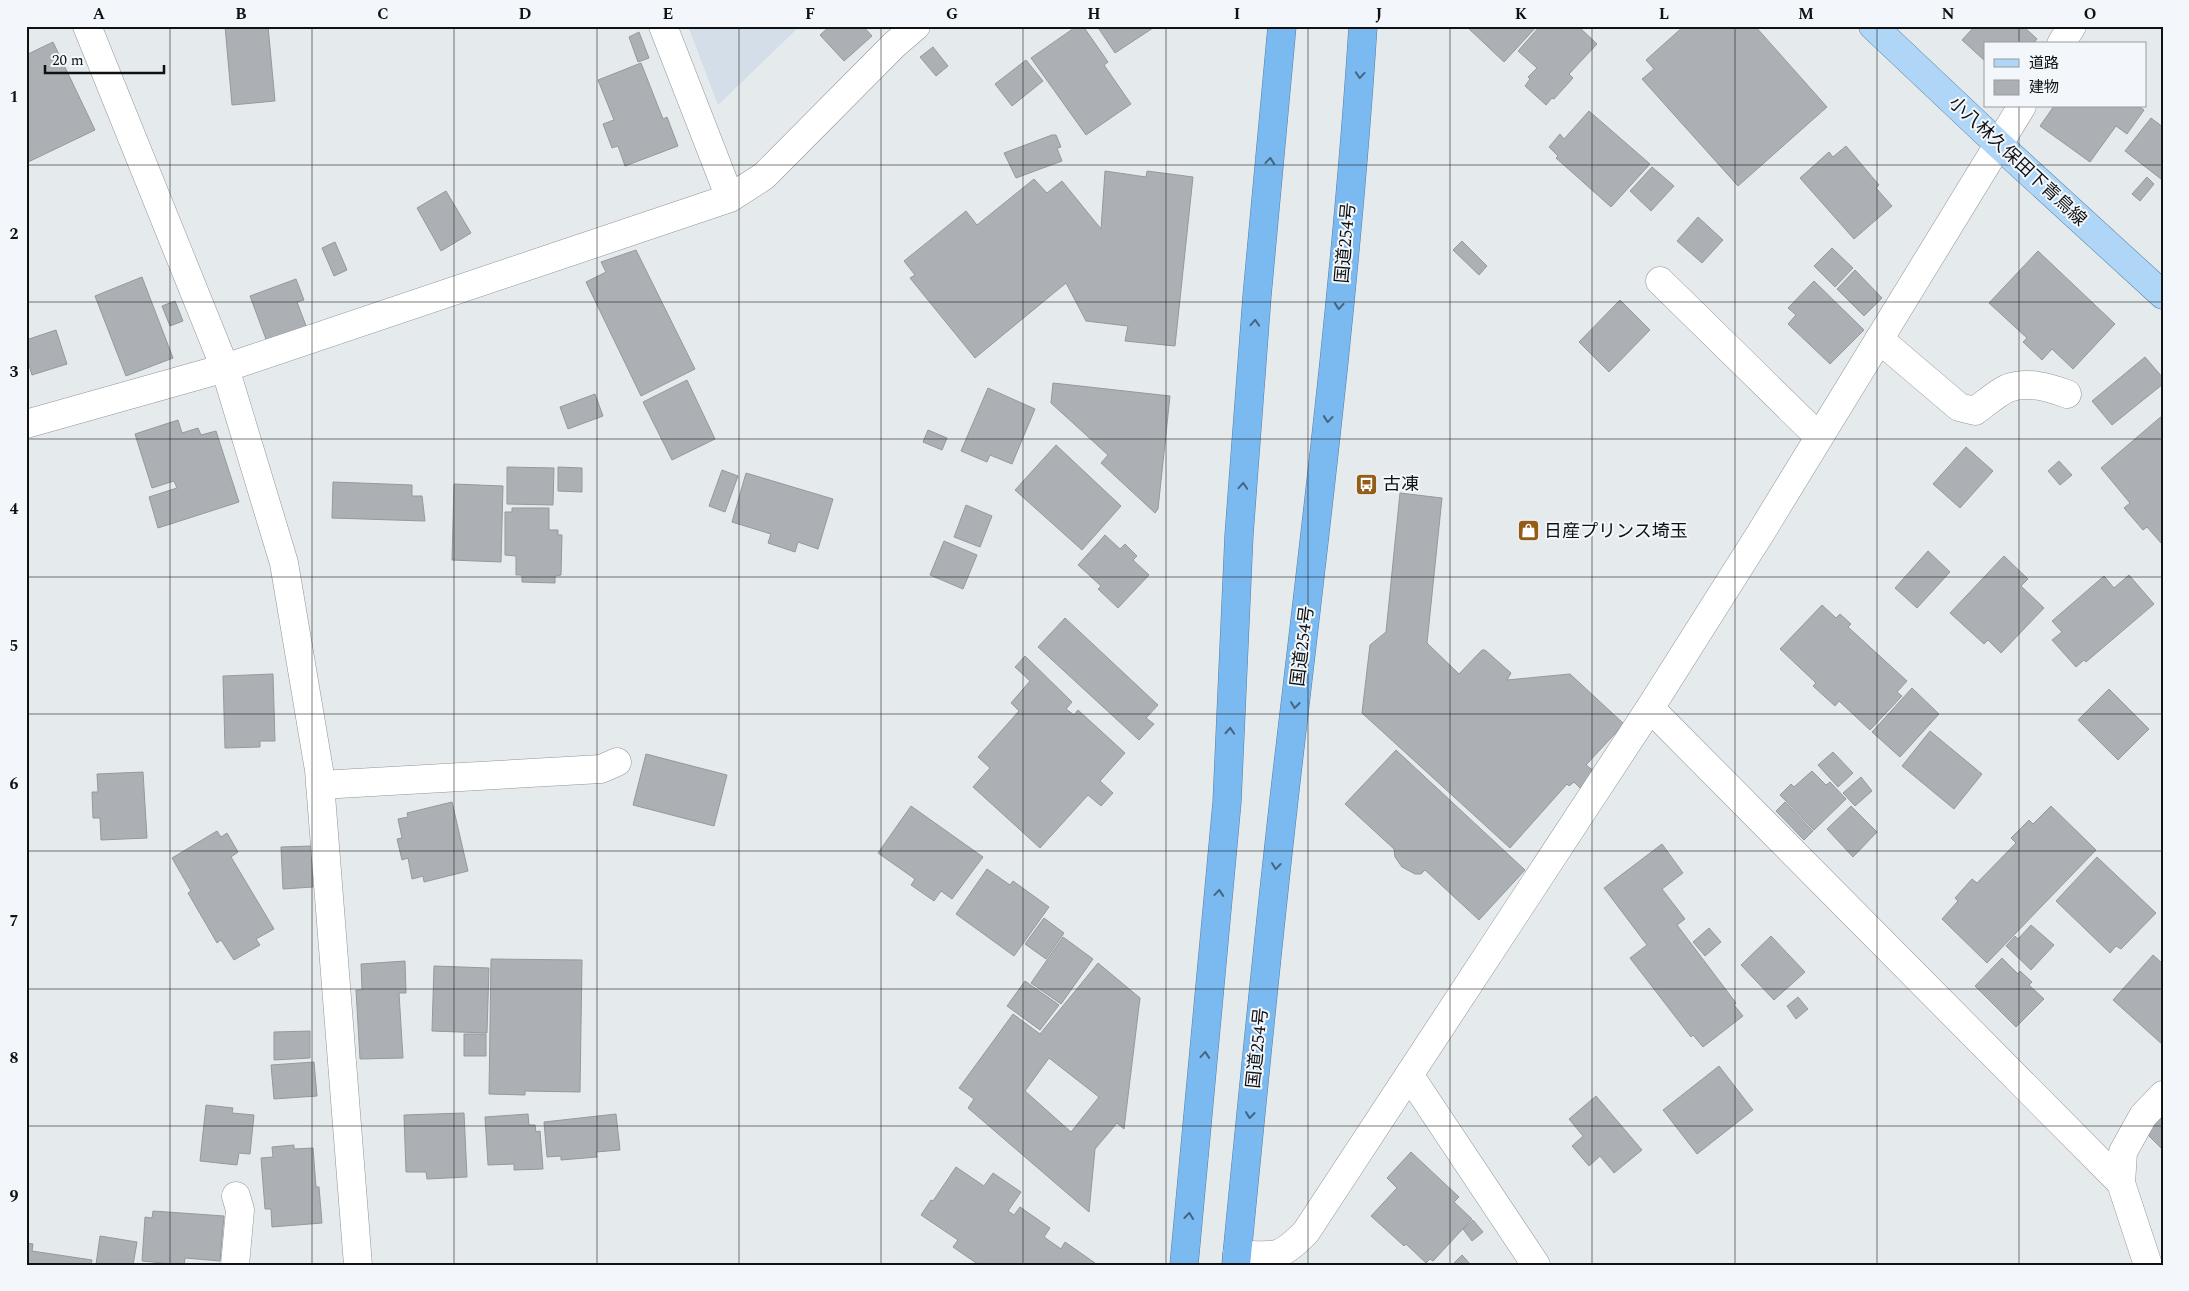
<svg xmlns="http://www.w3.org/2000/svg" width="2189" height="1291" font-family="Spectral,'Noto Sans JP',serif">
  <rect width="100%" height="100%" fill="#e5eaed"/>
  <path fill="#d4dee8" d="M688,26H800L718,105Z"/>
  <path fill="#acb0b4" stroke="#95999c" fill-rule="evenodd" d="M225,26H268L275,101L232,105Z
    M830,26H863L872,36L844,61L820,35Z
    M1077,26H1083L1108,62L1104,65L1131,104L1086,135L1031,58Z
    M1097,26H1156L1115,53Z
    M1466,26H1537L1504,62Z
    M1540,26H1578L1597,44L1569,74L1573,78L1554,99L1552,98L1546,105L1525,86L1530,79L1528,77L1537,68L1518,51Z
    M1684,26H1755L1827,107L1738,186L1642,79L1654,69L1646,60Z
    M1975,26H2023L2037,39L2033,44H1985V61L1962,40Z
    M639,32L649,58L638,62L629,37Z
    M53,42L95,130L26,163V55Z
    M933,47L948,66L936,76L920,57Z
    M1026,60L1043,81L1012,106L995,84Z
    M641,63L663,119L667,117L678,146L625,166L618,146L612,148L603,124L614,120L598,80Z
    M2054,106H2138L2144,110L2127,134L2116,126L2090,162L2040,126Z
    M1589,111L1650,164L1611,207L1556,158L1558,156L1549,147L1560,134L1564,139Z
    M2151,118L2163,127V177L2161,179L2125,151Z
    M1052,135H1056L1061,147L1057,148L1062,161L1016,178L1004,153Z
    M1846,146L1879,185L1876,188L1892,206L1854,239L1800,178L1829,152L1833,157Z
    M1652,167L1674,186L1651,211L1630,191Z
    M1105,171L1146,177L1147,171L1193,177L1175,346L1125,341L1128,326L1086,321L1066,283L975,358L910,278L915,275L904,261L966,211L977,225L1034,179L1047,193L1062,181L1101,229Z
    M2147,177L2154,184L2140,201L2132,194Z
    M446,191L471,233L441,251L417,208Z
    M1698,217L1723,240L1702,263L1677,241Z
    M1462,241L1487,266L1479,275L1453,250Z
    M335,242L347,270L334,276L322,248Z
    M1832,248L1853,268L1835,287L1814,266Z
    M636,250L695,369L641,396L586,282L606,272L601,262Z
    M2038,251L2115,324L2073,369L2052,349L2042,360L2023,342L2027,338L1989,303Z
    M1855,270L1882,298L1864,316L1837,289Z
    M142,277L173,358L126,376L95,296Z
    M296,279L304,300L297,302L308,331L267,342L250,296Z
    M1814,281L1864,330L1830,364L1788,324L1796,315L1788,308Z
    M1620,300L1650,330L1609,372L1579,342Z
    M175,301L183,321L170,326L162,306Z
    M56,330L67,364L32,375L26,356V340Z
    M2145,357L2163,378V384L2112,425L2092,401Z
    M687,380L715,439L672,460L643,402Z
    M1053,383L1170,396L1158,509L1155,513L1101,463L1108,455L1051,403Z
    M988,388L1035,409L1012,464L990,455L987,462L961,451Z
    M595,394L603,416L568,429L560,407Z
    M2163,415V541L2161,543L2147,527L2143,530L2124,508L2130,503L2101,468Z
    M178,420L182,433L198,428L201,435L216,431L239,502L158,528L149,497L177,488L174,481L152,488L135,434Z
    M928,430L947,438L942,450L923,442Z
    M1056,445L1121,506L1082,550L1015,490Z
    M1966,447L1993,471L1960,508L1933,484Z
    M2059,461L2072,475L2060,485L2048,471Z
    M507,467L554,468L553,505L507,504Z
    M558,467L582,468V492L558,491Z
    M722,470L738,476L725,512L709,506Z
    M746,473L833,499L818,549L798,542L795,552L768,543L771,534L732,522Z
    M333,482L412,485V496H422L425,521L332,518Z
    M454,484L503,486L501,562L452,560Z
    M1400,493L1442,498L1427,643L1459,674L1482,650H1485L1511,673L1507,680L1570,674L1624,724L1586,765L1595,772L1580,788L1574,782L1569,786L1567,784L1510,848L1362,713L1370,645L1386,632Z
    M966,505L992,516L980,547L954,537Z
    M512,508H549V530H558V535H562L561,575L555,576V583L522,582V575H516V556L505,555V512H512Z
    M1105,535L1120,549L1125,544L1137,556L1133,560L1149,575L1118,608L1098,589L1101,586L1078,565Z
    M944,541L977,555L963,589L930,575Z
    M1928,551L1950,572L1917,608L1895,588Z
    M2004,556L2028,579L2021,586L2044,608L2001,653L1988,640L1984,644L1950,613Z
    M2129,575L2154,604L2086,662L2084,660L2076,667L2052,640L2062,632L2052,621L2104,576L2114,588Z
    M1822,605L1836,618L1840,614L1851,624L1848,627L1907,681L1897,692L1902,696L1870,730L1839,701L1835,706L1813,686L1816,683L1780,649Z
    M1065,618L1158,705L1146,718L1154,724L1139,740L1038,647Z
    M1025,656L1072,702L1066,709L1074,715L1078,710L1125,753L1100,781L1113,793L1101,806L1088,795L1040,848L973,787L990,768L978,757L1019,711L1011,703L1030,681L1015,667Z
    M273,674L275,741H260V747L225,748L223,676Z
    M1912,688L1939,714L1900,757L1872,732Z
    M2109,689L2149,729L2118,760L2078,720Z
    M1930,731L1982,774L1954,809L1902,766Z
    M1396,750L1525,870L1479,920L1425,870L1421,874H1415L1402,867L1395,857L1394,849L1345,804Z
    M1833,752L1853,773L1838,787L1818,765Z
    M646,754L727,775L714,826L633,805Z
    M1812,771L1826,785L1830,782L1846,799L1814,830L1780,795L1791,784L1794,787Z
    M143,772L147,838L101,840L100,818H93L92,792H98L97,774Z
    M1861,777L1872,791L1855,806L1843,793Z
    M452,802L468,871L424,882L423,876L412,879L408,858L402,860L397,839L402,838L398,819L408,817L407,813Z
    M1785,802L1813,831L1804,840L1776,811Z
    M911,806L983,857L952,899L941,891L934,901L911,885L915,879L878,853Z
    M1851,806L1877,832L1853,857L1827,829Z
    M2051,806L2096,850L1987,963L1942,919L1958,901L1955,898L1972,879L1977,883L2016,843L2011,838L2029,820L2033,824Z
    M217,831L221,837L227,833L238,852L231,857L274,929L256,939L260,945L234,960L221,940L217,943L188,893L191,891L172,858Z
    M1662,844L1683,873L1662,889L1685,919L1677,925L1736,1003L1734,1005L1743,1016L1703,1047L1693,1035L1691,1037L1630,958L1647,945L1604,888Z
    M311,846L313,887L283,889L281,847Z
    M2097,857L2156,913L2121,949L2116,946L2110,953L2056,901Z
    M987,869L1010,885L1013,881L1049,907L1014,956L956,914Z
    M1044,918L1064,933L1046,959L1025,944Z
    M2031,925L2054,945L2031,970L2006,946L2015,936L2018,939Z
    M1709,928L1721,942L1705,956L1693,942Z
    M1771,936L1805,972L1774,1000L1741,965Z
    M1063,937L1093,959L1061,1004L1031,983Z
    M2153,955L2163,964V1045L2113,1000Z
    M2002,958L2018,974L2020,971L2032,982L2029,985L2044,999L2016,1027L1975,986Z
    M491,959L582,960L580,1092L525,1091V1095L489,1094Z
    M405,961L406,993H399L403,1058L360,1059L356,990H362L361,964Z
    M1098,963L1140,998L1124,1129L1117,1123L1095,1149L1089,1212L968,1108L974,1099L959,1088L1013,1014L1040,1034ZM1049,1058L1099,1097L1071,1132L1025,1091Z
    M434,966L489,968L487,1033L432,1031Z
    M1025,981L1059,1005L1040,1030L1007,1006Z
    M1798,997L1808,1009L1796,1019L1787,1006Z
    M310,1031V1058L274,1060V1032Z
    M464,1034H486V1056H464Z
    M314,1062L317,1096L274,1099L271,1065Z
    M1719,1066L1753,1110L1697,1154L1663,1110Z
    M1596,1096L1642,1150L1614,1173L1600,1156L1589,1166L1572,1146L1583,1136L1569,1119Z
    M206,1105L233,1108L232,1113L254,1115L250,1154L239,1153L237,1165L200,1161Z
    M464,1113L467,1177L427,1179L426,1172H406L404,1115Z
    M528,1114L529,1125H535L536,1132L540,1131L543,1169L514,1170V1164L488,1165L485,1117Z
    M616,1114L620,1150L596,1152L597,1157L561,1160V1156L547,1157L544,1122Z
    M2163,1116V1150L2146,1133Z
    M294,1145V1149L313,1148L316,1187H319L322,1223L272,1227L271,1209H265L261,1158L273,1157L272,1147Z
    M1411,1152L1459,1197L1454,1202L1472,1219L1433,1261L1430,1259L1426,1263L1406,1244L1404,1246L1371,1216L1397,1188L1387,1178Z
    M956,1167L984,1186L993,1173L1021,1192L1008,1211L1014,1215L1020,1207L1050,1228L1044,1237L1061,1249L1065,1242L1095,1263L1094,1265H979L953,1247L958,1240L921,1215L931,1200L933,1201Z
    M153,1211L224,1216L220,1261L185,1258L184,1265L142,1261L145,1217L152,1218Z
    M1473,1220L1483,1232L1472,1241L1463,1229Z
    M100,1236L137,1242L133,1265H96Z
    M26,1243L33,1244L32,1251L92,1260L91,1265H26Z
    M1462,1255L1471,1265H1452Z"/>
  <g fill="none" stroke-linecap="round" stroke-linejoin="round">
    <defs>
      <path id="minor" d="M87,26L225,368L284,563L319,770L358,1265
        M663,26L730,198
        M2061,44L2072,26
        M1660,281L1819,437
        M1879,339L1959,407L1975,411C1985,404 1997,393 2008,388C2027,381 2048,387 2067,394
        M26,424L225,368L730,198L764,176L894,45L916,26
        M1650,708L2121,1183L2148,1265
        M320,785L601,769L617,762
        M1410,1076L1536,1265
        M2121,1183L2123,1152L2143,1116L2163,1095
        M1237,1254C1274,1256 1279,1260 1306,1232L1650,708L1760,534L2022,106
        M235,1265L240,1210L236,1196"/>
      <path id="major" d="M1873,26L1998,144L2163,295"/>
      <path id="highway" d="M1184,1265L1227,802L1239,535L1257,296L1282,26
        M1236,1265C1252,1101 1268,937 1287,773C1316,525 1347,276 1363,26"/>
    </defs>
    <use href="#minor" stroke="#919598" stroke-width="29"/>
    <use href="#major" stroke="#557fa3" stroke-width="29"/>
    <use href="#highway" stroke="#557fa3" stroke-width="29"/>
    <use href="#minor" stroke="#fff" stroke-width="28"/>
    <use href="#major" stroke="#b0d6f7" stroke-width="28"/>
    <use href="#highway" stroke="#7bbaf1" stroke-width="28"/>
  </g>
  <defs><path id="oneway-chevron" d="M-2-3.5L2.5 0L-2 3.5" fill="none" stroke-width="1.6" stroke-linecap="round" stroke-linejoin="round" transform="scale(1.25)"/></defs>
  <g stroke="#456682">
    <use href="#oneway-chevron" transform="translate(1360 75) rotate(94)"/>
    <use href="#oneway-chevron" transform="translate(1270 161) rotate(-85)"/>
    <use href="#oneway-chevron" transform="translate(1339 306) rotate(95)"/>
    <use href="#oneway-chevron" transform="translate(1255 323) rotate(-86)"/>
    <use href="#oneway-chevron" transform="translate(1328 419) rotate(95)"/>
    <use href="#oneway-chevron" transform="translate(1243 486) rotate(-86)"/>
    <use href="#oneway-chevron" transform="translate(1295 705) rotate(97)"/>
    <use href="#oneway-chevron" transform="translate(1230 731) rotate(-87)"/>
    <use href="#oneway-chevron" transform="translate(1276 866) rotate(97)"/>
    <use href="#oneway-chevron" transform="translate(1219 893) rotate(-85)"/>
    <use href="#oneway-chevron" transform="translate(1205 1055) rotate(-85)"/>
    <use href="#oneway-chevron" transform="translate(1250 1115) rotate(96)"/>
    <use href="#oneway-chevron" transform="translate(1189 1216) rotate(-84)"/>
  </g>
  <path fill="none" stroke="#0f1112" stroke-width="1" stroke-opacity="0.55" d="M170,26V1265M312,26V1265M454,26V1265M597,26V1265M739,26V1265M881,26V1265M1023,26V1265M1166,26V1265M1308,26V1265M1450,26V1265M1592,26V1265M1735,26V1265M1877,26V1265M2019,26V44M2019,106V1265M26,165H2163M26,302H2163M26,439H2163M26,577H2163M26,714H2163M26,851H2163M26,989H2163M26,1126H2163"/>
  <defs>
    <symbol id="bus-square" viewBox="-11 -11 22 22"><rect x="-9" y="-9" width="18" height="18" rx="4" fill="#945d17" stroke="#f3f7fb"/><path d="M-5-6H5V4H4V6H2V4H-2V6H-4V4H-5ZM-3.5-4V0h7V-4ZM-3.5 1.2v1.5H-2V1.2ZM2 1.2v1.5H3.5V1.2Z" fill="#fff"/></symbol>
    <symbol id="shop-square" viewBox="-11 -11 22 22"><rect x="-9" y="-9" width="18" height="18" rx="4" fill="#945d17" stroke="#f3f7fb"/><path d="M-5-2.5h2.3a2.7 3.5 0 0 1 5.4 0H5L5.5 6h-11ZM-1.5-2.5h3a1.5 2.3 0 0 0-3 0Z" fill="#fff"/></symbol>
  </defs>
  <g fill-rule="evenodd">
    <use href="#bus-square" x="1354" y="472" width="25" height="25"/>
    <use href="#shop-square" x="1516" y="518" width="25" height="25"/>
  </g>
  <g text-anchor="middle" stroke-width="4" stroke-linejoin="round" paint-order="stroke">
    <g font-size="18" fill="#0f1112" stroke="#f3f7fb">
      <text transform="translate(2018 161) rotate(43)" y="6">小八林久保田下青鳥線</text>
      <text transform="translate(1345 243) rotate(-85)" y="6">国道254号</text>
      <text transform="translate(1302 646) rotate(-83)" y="6">国道254号</text>
      <text transform="translate(1257 1048) rotate(-84)" y="6">国道254号</text>
    </g>
    <g font-size="18" fill="#0f1112" stroke="#f3f7fb" text-anchor="start">
      <text x="1383" y="490">古凍</text>
      <text x="1544" y="537">日産プリンス埼玉</text>
    </g>
  </g>
  <rect width="2189" height="1291" fill="none" stroke="#f3f7fb" stroke-width="55"/>
  <rect x="1984" y="42" width="162" height="65" fill="#f3f7fb" stroke="#989b9e"/>
  <rect x="1994" y="59" width="25" height="8" fill="#b0d6f7" stroke="#989b9e"/>
  <text x="2029" y="68" font-size="15" fill="#0f1112">道路</text>
  <rect x="1994" y="80" width="25" height="15" fill="#acb0b4" stroke="#989b9e"/>
  <text x="2029" y="92" font-size="15" fill="#0f1112">建物</text>
  <path d="M45 65v8h119v-8" fill="none" stroke="#0f1112" stroke-width="2.5"/>
  <text x="52" y="65" font-size="15" fill="#0f1112" stroke="#f3f7fb" stroke-width="4" paint-order="stroke">20 m</text>
  <rect x="28" y="28" width="2134" height="1236" fill="none" stroke="#0f1112" stroke-width="2"/>
  <g font-size="16" text-anchor="middle" font-weight="bold" fill="#0f1112">
    <text x="99" y="19">A</text>
    <text x="241" y="19">B</text>
    <text x="383" y="19">C</text>
    <text x="525" y="19">D</text>
    <text x="668" y="19">E</text>
    <text x="810" y="19">F</text>
    <text x="952" y="19">G</text>
    <text x="1094" y="19">H</text>
    <text x="1237" y="19">I</text>
    <text x="1379" y="19">J</text>
    <text x="1521" y="19">K</text>
    <text x="1664" y="19">L</text>
    <text x="1806" y="19">M</text>
    <text x="1948" y="19">N</text>
    <text x="2090" y="19">O</text>
    <text x="14" y="102">1</text>
    <text x="14" y="239">2</text>
    <text x="14" y="377">3</text>
    <text x="14" y="514">4</text>
    <text x="14" y="651">5</text>
    <text x="14" y="789">6</text>
    <text x="14" y="926">7</text>
    <text x="14" y="1063">8</text>
    <text x="14" y="1201">9</text>
  </g>
</svg>
